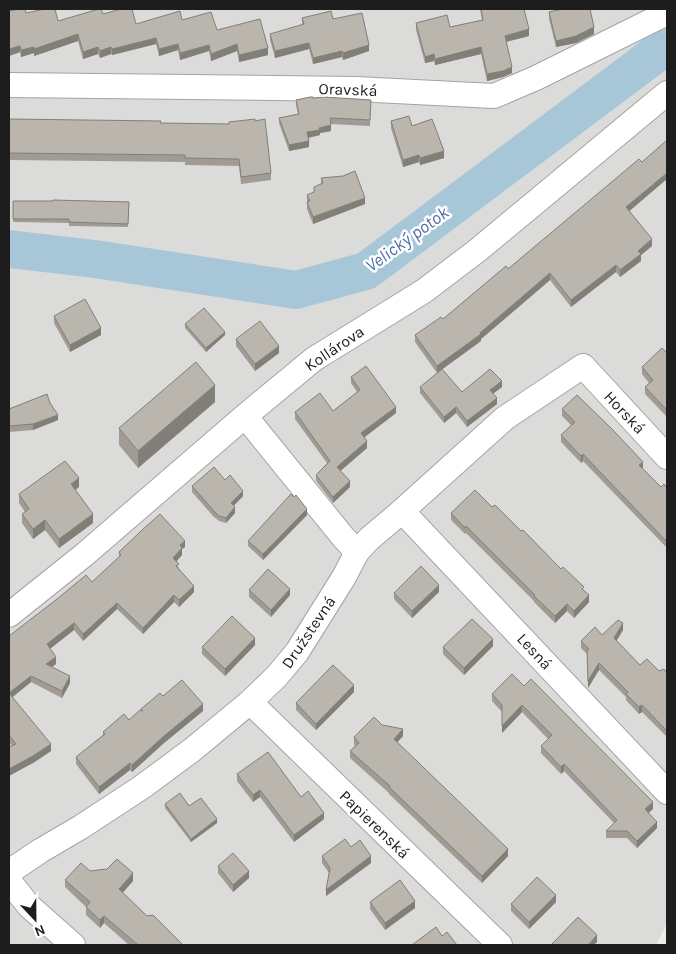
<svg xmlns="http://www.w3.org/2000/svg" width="676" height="954" font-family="Karla,sans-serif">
  <rect width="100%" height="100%" fill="#eeece4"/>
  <path fill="#dbdbda" d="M9,9H667V923L656,945H9Z"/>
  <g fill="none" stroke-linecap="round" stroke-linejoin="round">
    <path stroke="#a7c7d9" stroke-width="38" d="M9,249L95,259L296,290L366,271L661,50L667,48"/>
    <defs>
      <path id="street" d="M9,85L356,89L494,96L536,78L667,13
        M245,416L343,537L357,552
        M402,511L667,792
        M9,615L84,555L245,416L314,359L424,291L478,250L667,93
        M250,702L500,945
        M9,872L40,851L81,827L142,787L192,750L250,702L277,676L297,652L344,577L357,552L369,539L402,511L505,418L583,366L667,457
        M9,881L29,906L73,945"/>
    </defs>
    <use href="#street" stroke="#a4a4a4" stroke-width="26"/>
    <use href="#street" stroke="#fff" stroke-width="24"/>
  </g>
  <path fill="#a09c95" d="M480,9H524L529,36L506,42L512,73L503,77L487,81L481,54L435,65L434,61L425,63L416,30V23L450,27L482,20Z
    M9,11L26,13L58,21L103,14L136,24L182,20L217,30L268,55L239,62L237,51L211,61L209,51L180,60L178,50L159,56L156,44L112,55L111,54L100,58L98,54L83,59L78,41L34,56V53L21,57L20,52L9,56Z
    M549,12L594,34L576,43L556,47L549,19Z
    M302,18L333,19L369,51L343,60L342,57L313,64L309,49L275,58L270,40V34L302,25Z
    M313,98L371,100L370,126L331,124V131L320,133V135L308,138L309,147L289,151L279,123V118L298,114L296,105V100Z
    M9,119L160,123L271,173V180L241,184L239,166L185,165V162L9,160Z
    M391,121L412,126L444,158L420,165L419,162L403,167L391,128Z
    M321,178L365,204L313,224L307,209V195L314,192L321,184Z
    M13,201L129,202L128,227L69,226V223L13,222Z
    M630,211L652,246L641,255V261L620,277L616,272L571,307L550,280L481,339V341L437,373L415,342V335L443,319L508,269Z
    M54,316L101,335L70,352L54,323Z
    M185,324L225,335L206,352L185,328Z
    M236,339L279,353L255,371L236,346Z
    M667,353V417L645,394V387L649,383L642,374V367Z
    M351,377L396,413L364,437L367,448L340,471L350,487L333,503L316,481V475L327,463L295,419V412L333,411L357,392L351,383Z
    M420,387L462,392L502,387L493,393L497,404L467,427L456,413L444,423L420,393Z
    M215,402L138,468L119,445V428Z
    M50,403L58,420L33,430L9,432V409Z
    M562,409L643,469L661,487L667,488V548L583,461L581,463L561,442V435L571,425L562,416Z
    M225,480L243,496L234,506L235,513L226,523L219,521L213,516L192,492V486Z
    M79,487L75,490L93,523L59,548L45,530L33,539L22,523V514L25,512L19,503V494Z
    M492,507L584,590L589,602L574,618L567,611L555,623L534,602V601L466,533L465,534L451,520V513Z
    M307,515L263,560L248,546V541Z
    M185,547L182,549V555L176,562L179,569L194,592L179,607L174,602L143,634L117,609L83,641L74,630L50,649L56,664L52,667L70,683L62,698L31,682L12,697L51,751L33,763L12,746L9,742V636L92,582L119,557V552Z
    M249,590L290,595L271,617L249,597Z
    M439,592L412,618L394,599V593Z
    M623,630L616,641L640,665L667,673V737L642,712L639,714L626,700V697L599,670L588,688L587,654L581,648V641L602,635Z
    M255,645L225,676L202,654V647Z
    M493,646L464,675L443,654V647Z
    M512,674L653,809L648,813L657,828L637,848L627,838H606V831L614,823L564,771L561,774L541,753V746L548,739L522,712L502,733V712L492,701V694Z
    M354,692L316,730L296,710V703Z
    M163,696L203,711L164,743L132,772L130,770L99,794L76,764V757L103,735V732L129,720L141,710V709Z
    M382,725L403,736L397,742L508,856L482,883L389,794V793L350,758V751L355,746L354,744V737Z
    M237,774L301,797L324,819L294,842L260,797L253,802L237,781Z
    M165,804L189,806L217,823L191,842L165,808Z
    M351,847L371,863L326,896L329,873L322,863V856Z
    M218,866L249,878L233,892L218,873Z
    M90,871L133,881L122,893L147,916L183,945H129L104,923L100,928L86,915V907L65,887V880Z
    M370,902L415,908L385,930L370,909Z
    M556,902L529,929L511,911V904Z"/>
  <path fill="#827f79" d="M594,27V34L576,43L556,47V41Z
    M529,29V36L505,42V36Z
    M78,34V41L34,56V49Z
    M156,38V44L112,55V49Z
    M309,43V49L275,58V51Z
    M178,44V50L159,56V49Z
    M237,44V51L211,61V54Z
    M209,45V51L180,60V53Z
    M369,45V51L343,60V53Z
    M20,46V52L9,56V49Z
    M34,47V53L21,57V50Z
    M98,47V54L83,59V52Z
    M111,47V54L100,58V51Z
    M481,47V54L435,65V59Z
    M268,48V55L239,62V55Z
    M342,51V57L313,64V58Z
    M434,54V61L425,63V57Z
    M512,67V73L503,77L487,81V74Z
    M331,125V131L320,133V135L307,138V132L319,128Z
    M309,141V147L289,151V145Z
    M444,151V158L420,165V158Z
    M419,155V162L403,167V160Z
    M667,173V179L626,214V207Z
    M365,198V204L313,224V217Z
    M652,239V246L641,255V261L620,277V270L638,251Z
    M616,265V272L571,307V300Z
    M550,273V280L481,339V341L437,373V366L480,333Z
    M101,328V335L70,352V345Z
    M225,332V335L206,352V348Z
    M279,346V353L255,371V364Z
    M502,381V387L490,396V390Z
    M215,385V402L138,468V451Z
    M497,398V404L467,427V421Z
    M396,407V413L361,440V433Z
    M456,407V413L444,423V417Z
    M58,415V420L33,430V424Z
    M367,441V448L337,474V467Z
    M583,454V461L581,463V456Z
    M643,462V469L639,465Z
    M79,478V487L71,494V484Z
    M350,481V487L333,503V497Z
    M243,491V496L231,508V503Z
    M235,507V513L226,523V518Z
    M307,509V515L263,560V554Z
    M93,514V523L59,548V539Z
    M45,520V530L33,539V529Z
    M185,541V547L182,549V555L173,565V558L180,545Z
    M439,585V592L412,618V611Z
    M194,586V592L179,607V600Z
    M290,589V595L271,617V610Z
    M174,595V602L143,634V628Z
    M589,595V602L574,618V611Z
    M117,603V609L83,641V634Z
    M567,604V611L555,623V616Z
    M74,623V630L47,651V644Z
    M623,623V630L614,645V638Z
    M255,638V645L225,676V669Z
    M493,639V646L464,675V668Z
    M56,657V664L46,671V664Z
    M599,663V670L588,688V681Z
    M31,676V682L9,700V693Z
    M70,676V683L62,698V691Z
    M354,685V692L316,730V724Z
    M203,704V711L164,743L132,772V765L164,736Z
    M522,705V712L502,733V726Z
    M642,705V712L639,714V707Z
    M403,729V736L394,746V739Z
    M51,744V751L33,763L9,776V769Z
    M130,763V770L99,794V787Z
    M564,764V771L561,774V767Z
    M260,790V797L253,802V795Z
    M653,802V809L645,816V809Z
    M324,813V819L294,842V835Z
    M217,819V823L191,842V839Z
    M657,822V828L637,848V841Z
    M508,849V856L482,883V876Z
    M371,856V863L326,896V890Z
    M249,871V878L233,892V885Z
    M133,873V881L119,897V889Z
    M556,895V902L529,929V922Z
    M415,901V908L385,930V923Z
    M104,916V923L100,928V920Z
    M597,935V942L594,945H588Z"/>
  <path fill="#bab5ad" stroke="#827f79" d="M20,9H25L26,13L45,9H55L58,21L99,9H101L103,14L121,9H132L136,24L180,11L182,20L211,12L217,30L260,19L268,48L239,55L237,44L211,54L209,45L180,53L178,44L159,49L156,38L112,49L111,47L100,51L98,47L83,52L78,34L34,49V47L21,50L20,46L9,49V11Z
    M481,9H524L529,29L505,36L512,67L503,71L487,74L481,47L435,59L434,54L425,57L416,23L447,15L450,27L483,20Z
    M563,9H590L594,27L576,36L556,41L549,12Z
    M331,11L333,19L362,13L369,45L343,53L342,51L313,58L309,43L275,51L270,34L304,24L302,18Z
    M310,97H313V98L325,97L371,100L370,120L330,118L331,125L319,128L320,130L307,132L309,141L289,145L279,118L299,114L296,100Z
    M409,116L412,126L432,119L444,151L420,158L419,155L403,160L391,121Z
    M9,119L161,121L160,123L229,124V122L255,119V121L265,119L271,173L241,177L239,159L185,158V155L9,153Z
    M667,140V173L626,207L652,239L638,251L641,254L620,270L616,265L571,300L550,273L480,333L481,334L437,366L415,335L441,317L443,319L506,266L508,269L639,159L642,162Z
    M355,171L365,198L313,217L307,202L310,201L307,195L314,192V187L323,183L321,178L343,176Z
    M53,200L129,202L128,224L69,222V219H13V201H53Z
    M85,299L101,328L70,345L54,316Z
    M204,308L225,332L206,348L185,324Z
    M260,321L279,346L255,364L236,339Z
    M662,348L667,353V410L645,387L653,380L642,367Z
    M196,362L215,385L138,451L119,428Z
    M366,366L396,407L361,433L367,441L337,467L350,481L333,497L316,475L330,461L295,412L320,393L333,411L360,390L351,377Z
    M442,369L462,392L490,369L502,381L490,390L497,398L467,421L456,407L444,417L420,387Z
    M47,394L50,403L58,415L33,424L9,426V409Z
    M577,395L612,429L643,462L639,465L661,487L664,484L667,488V542L583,454L581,456L561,435L575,422L562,409Z
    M65,461L79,478L71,484L93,514L59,539L45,520L33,529L22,514L29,509L19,494Z
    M214,467L225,480L230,475L243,491L231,503L235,507L226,518L219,516L213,510L192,486Z
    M475,490L492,507L495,505L521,531L523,530L561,569L563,567L584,587L582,589L589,595L574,611L567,604L555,616L534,596L535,595L466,526L465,528L451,513Z
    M291,494L294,497L296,495L307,509L263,554L248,541Z
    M160,514L185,541L180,545L182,548L173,558L179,564L176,566L194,586L179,600L174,595L143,628L117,603L83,634L74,623L47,644L56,657L46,664L70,676L62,691L31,676L9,693V636L57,599L86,575L92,582L121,555L119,552L142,530Z
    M421,566L439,585L412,611L394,593Z
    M268,569L290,589L271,610L249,590Z
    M232,616L255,638L225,669L202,647Z
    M472,619L493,639L464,668L443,647Z
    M618,620L623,623L614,638L640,665L647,659L659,671L664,669L667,673V731L642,705L639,707L626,694L628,692L599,663L588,681L587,650L589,649L581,641L595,627L602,635Z
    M333,665L354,685L316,724L296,703Z
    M512,674L524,686L531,679L653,802L645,809L657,822L637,841L627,831H606L617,820L564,764L561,767L541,746L552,735L522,705L502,726V705L492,694Z
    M182,680L203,704L164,736L132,765L130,763L99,787L76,757L105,734L103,732L124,714L129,720L140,710L143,711L141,709L160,693L163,696Z
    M9,693L51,744L33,756L9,769V747L16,744L9,735V729L10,728L9,725Z
    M374,717L382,725L403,729L394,739L508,849L482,876L389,787L390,786L350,751L359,743L354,737Z
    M268,752L301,797L308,791L324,813L294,835L260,790L253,795L237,774Z
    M180,793L189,806L201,798L217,819L191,839L165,804Z
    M345,839L351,847L360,840L371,856L326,890L330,868L322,856Z
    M233,853L249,871L233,885L218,866Z
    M117,859L133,873L119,889L147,916L153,915L183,945H138L104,916L100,920L86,907L90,902L65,880L81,863L90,871L107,869Z
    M537,877L556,895L529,922L511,904Z
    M400,880L415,901L385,923L370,902Z
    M578,917L597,935L588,945H553L552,944Z
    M436,927L442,936L447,932L457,945H412Z"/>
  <g text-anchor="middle" stroke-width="5" stroke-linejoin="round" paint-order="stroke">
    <g font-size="16" fill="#1d1d1d" stroke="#fff">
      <text transform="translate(348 89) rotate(2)" y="6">Oravská</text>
      <text transform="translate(334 348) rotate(-34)" y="6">Kollárova</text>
      <text transform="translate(625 412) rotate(47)" y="6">Horská</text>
      <text transform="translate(308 632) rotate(-56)" y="6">Družstevná</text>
      <text transform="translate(535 651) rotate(47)" y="6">Lesná</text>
      <text transform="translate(375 824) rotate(44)" y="6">Papierenská</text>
    </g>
    <g font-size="18" font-style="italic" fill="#506fa7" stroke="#fff">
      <text transform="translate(407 239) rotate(-36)" y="6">Velický potok</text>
    </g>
  </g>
  <rect width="676" height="954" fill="none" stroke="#1d1d1d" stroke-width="20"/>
  <g transform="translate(35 919) rotate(158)" stroke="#ffffff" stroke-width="4" paint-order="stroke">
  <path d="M0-4L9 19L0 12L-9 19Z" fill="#1d1d1d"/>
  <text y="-8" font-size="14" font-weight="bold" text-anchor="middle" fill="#1d1d1d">N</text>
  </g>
</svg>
